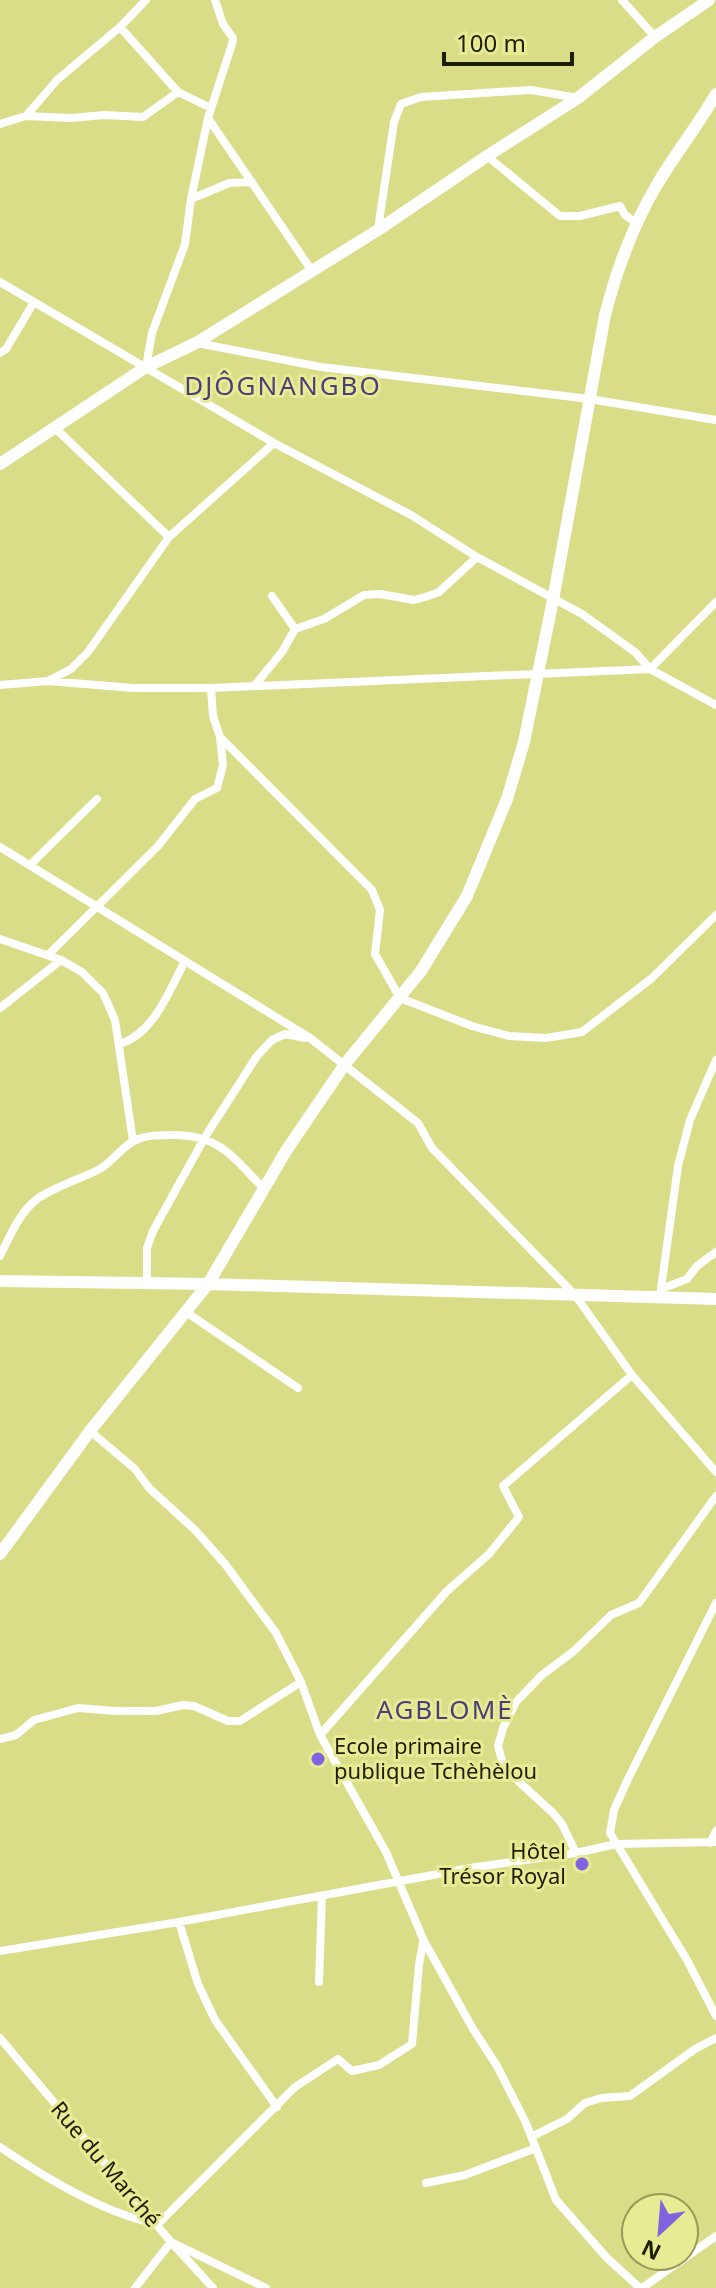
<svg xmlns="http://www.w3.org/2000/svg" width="716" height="2288" font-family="'Noto Sans',sans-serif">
  <rect width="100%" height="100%" fill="#dadd87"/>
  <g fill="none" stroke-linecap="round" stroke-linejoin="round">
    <path stroke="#fff" stroke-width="8" d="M622,0L655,37
      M120,27L178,92
      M26,116L57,80L120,27L146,0
      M208,118L312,271
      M0,124L26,116L71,118L104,115L143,117L178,92L211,108
      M487,156L560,216H580L620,206L625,215L636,223
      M191,199L229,183L252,182
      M378,229L394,122L401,104L421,97L531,90L578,98
      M0,282L274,443L411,515L477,557L582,614L635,652L650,669L716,705
      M197,343L321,367L590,399L716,420
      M0,353L6,349L34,302
      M146,367L152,333L185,244L191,199L208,118L232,44L233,38L223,24L215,0
      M54,427L169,537
      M272,596L295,629
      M48,681L71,669L88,652L169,537L274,443
      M0,685L48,681L133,688H211L650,669L716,602
      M255,685L282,652L295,629L324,619L364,595L380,594L414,600L425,597L439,592L477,557
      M220,737L372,890L380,910L375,954L400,998L472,1026L509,1036L546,1038L582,1032L652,978L716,915
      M0,847L310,1038L418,1123L432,1148L575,1295L632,1375L716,1472
      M30,865L97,799
      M0,939L61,960L82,972L103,993L115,1020L133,1141
      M49,954L158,846L195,799L217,788L223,765L220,737L213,716L211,688
      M0,1008L61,960
      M120,1044C154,1033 169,991 185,961
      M0,1256C10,1236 19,1213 37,1199C54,1187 78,1180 98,1170C112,1163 123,1145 136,1140C147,1135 160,1135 172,1135C219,1134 233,1157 263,1188
      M147,1285V1248L153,1231L205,1137L257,1056L272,1040L285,1034L305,1038
      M661,1289L687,1279L697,1266L716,1252
      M660,1296L678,1166L690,1120L716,1060
      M186,1312L298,1388
      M90,1431L135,1469L149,1488L195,1530L225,1564L276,1633L301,1682L320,1735L386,1852L424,1941L473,2029L497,2066L526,2123L556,2200L607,2258L640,2288
      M716,1603L627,1781L614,1810L610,1833L687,1960L716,2016
      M320,1735L447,1591L489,1554L519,1517L503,1486L632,1375
      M0,1739L16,1735L34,1720L78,1708L116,1711H156L183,1705L194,1706L228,1721H240L301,1682
      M710,1843L716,1831
      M576,1853L562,1824L554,1814L504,1768L498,1746L503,1728L516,1702L542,1675L574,1651L611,1615L639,1603L716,1496
      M179,1922L198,1984L215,2020L277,2107
      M0,1951L179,1922L476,1867L576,1853L616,1844L716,1842
      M319,1982L322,1896
      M0,2038L171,2242L213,2288
      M533,2136L567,2119L585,2103L601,2098L630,2096L695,2049L716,2038
      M0,2147C44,2177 106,2215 158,2224L295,2087L338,2059L352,2071L379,2065L412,2044L419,1965L423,1942
      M426,2183L465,2175L536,2148
      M135,2288L171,2242L266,2288
      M642,2288L716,2236"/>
    <path stroke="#fff" stroke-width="12" d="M0,464L146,367L196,343L378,230L487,156L578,98L655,37L709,0
      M0,1281L208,1284L716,1299
      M0,1554L90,1431L208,1284L286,1151L345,1064L421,971L467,896L507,799L524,742L553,600L605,315C617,269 633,224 658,183C676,153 698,125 716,94"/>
  </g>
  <g fill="#8063de" stroke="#e7eb94" stroke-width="3">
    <circle cx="318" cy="1759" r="8"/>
    <circle cx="582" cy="1864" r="8"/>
  </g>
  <g text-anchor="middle" stroke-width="6" stroke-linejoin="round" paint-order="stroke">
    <g font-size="22" fill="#1e1e00" stroke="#e7eb94" text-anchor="start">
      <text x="334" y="1754">Ecole primaire<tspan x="334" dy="25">publique Tchèhèlou</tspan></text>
      <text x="566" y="1859" text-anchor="end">Hôtel<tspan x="566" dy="25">Trésor Royal</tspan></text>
    </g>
    <g font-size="22" fill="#1e1e00" stroke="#e7eb94">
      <text transform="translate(106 2164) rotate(50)" y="8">Rue du Marché</text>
    </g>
    <g font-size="26" letter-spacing="2" fill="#493d7a" stroke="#e7eb94">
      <text x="283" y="395">DJÔGNANGBO</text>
      <text x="445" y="1719">AGBLOMÈ</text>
    </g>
  </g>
  <g transform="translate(660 2232) rotate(206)"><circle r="38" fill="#e7eb94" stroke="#979959" stroke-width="2"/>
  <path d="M0-6L14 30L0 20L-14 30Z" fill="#8063de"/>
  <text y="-12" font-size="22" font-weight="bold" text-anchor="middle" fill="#1e1e00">N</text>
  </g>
  <path d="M444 52v12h128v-12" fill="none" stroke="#1e1e00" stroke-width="4"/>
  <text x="456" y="52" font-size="24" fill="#1e1e00" stroke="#e7eb94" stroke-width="6" paint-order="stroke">100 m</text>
</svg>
